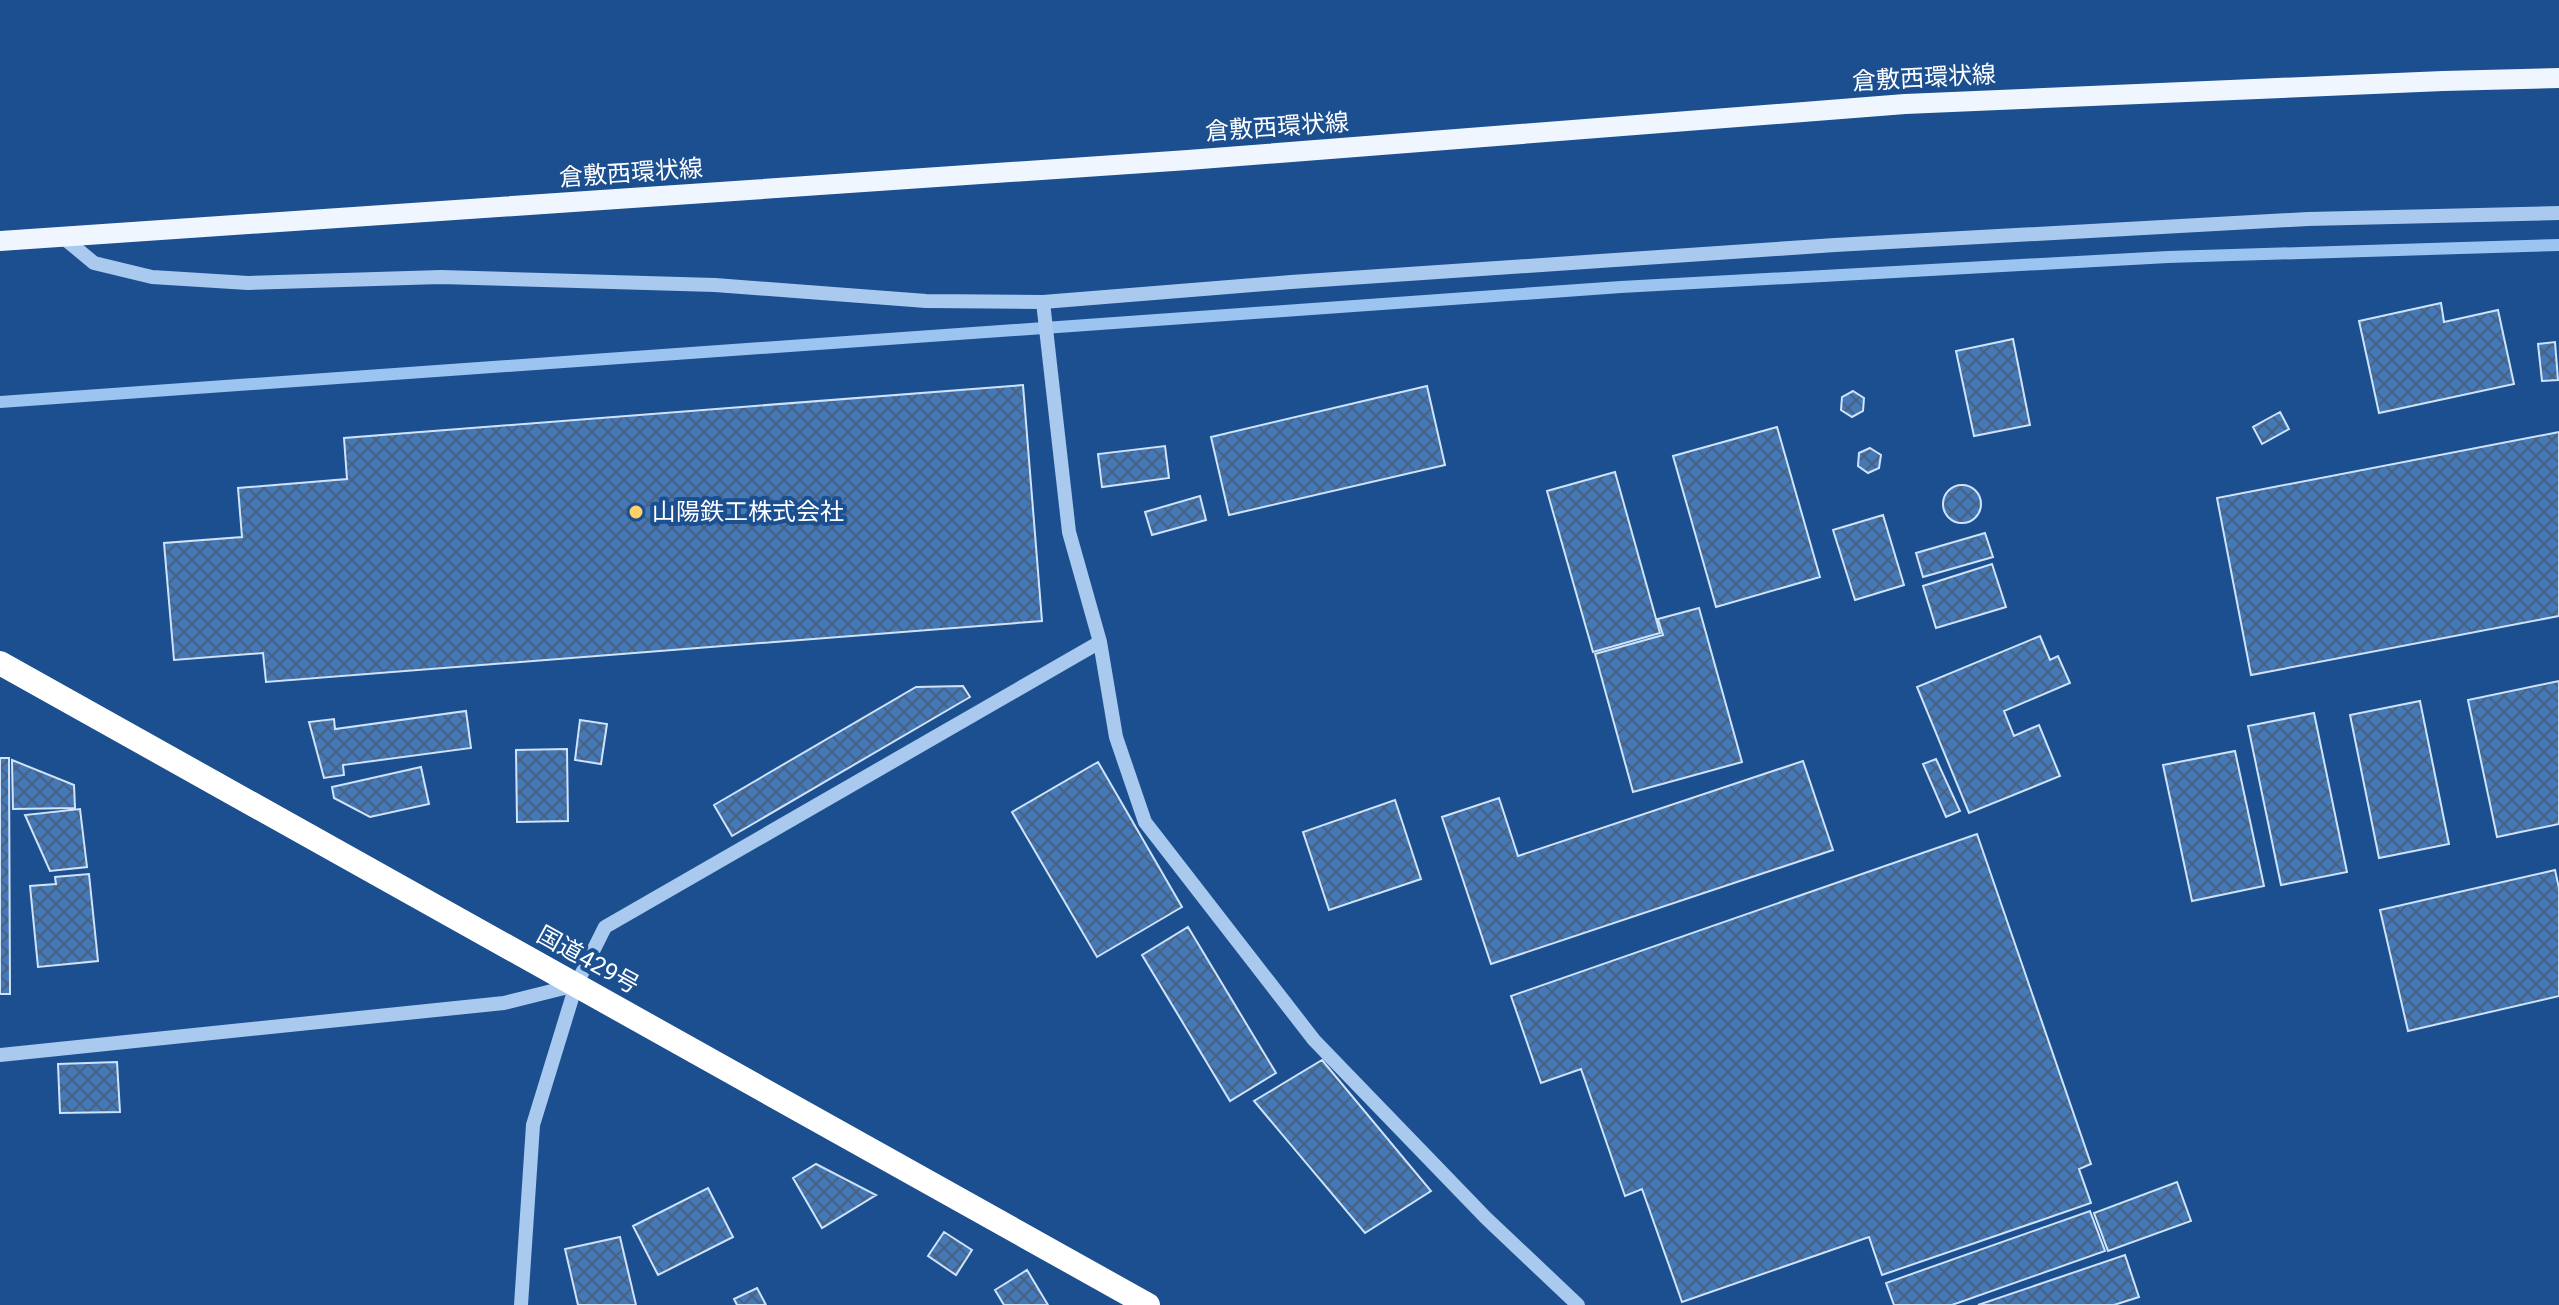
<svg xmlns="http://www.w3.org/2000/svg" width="2559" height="1305" font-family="Roboto,'Noto Sans JP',sans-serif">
  <defs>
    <pattern id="building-cross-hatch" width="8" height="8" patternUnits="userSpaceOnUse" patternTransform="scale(2)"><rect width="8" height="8" fill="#4478b7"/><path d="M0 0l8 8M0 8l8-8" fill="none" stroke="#486282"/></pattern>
  </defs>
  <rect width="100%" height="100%" fill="#1b4f8f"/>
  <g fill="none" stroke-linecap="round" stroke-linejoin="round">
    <path stroke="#9cc4f0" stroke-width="12" d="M0,402L1621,287L2168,257L2559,245"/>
  </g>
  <path fill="url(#building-cross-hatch)" stroke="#cfe3fa" stroke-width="2" d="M2441,303L2444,322L2498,310L2514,384L2379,413L2359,321Z
    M2013,339L2030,425L1974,436L1956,351Z
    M2555,342L2558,380L2542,381L2538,344Z
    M1023,385L1042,621L266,682L263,653L174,660L164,543L242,537L238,488L347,479L344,438Z
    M1427,386L1445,465L1229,515L1211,437Z
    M1853,391L1864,398L1863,411L1852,417L1841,410L1842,397Z
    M2280,412L2289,429L2262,444L2253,427Z
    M1777,427L1820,577L1716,607L1673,456Z
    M2559,432V616L2251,675L2217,498Z
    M1165,446L1169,478L1102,487L1098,454Z
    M1870,448L1881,455L1879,468L1868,473L1858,466L1859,453Z
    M1615,472L1660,633L1593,652L1547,491Z
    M1943 504a19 19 0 1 1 38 0a19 19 0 1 1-38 0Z
    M1200,496L1206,520L1152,535L1145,512Z
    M1883,515L1904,585L1855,600L1833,530Z
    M1985,533L1993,557L1923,577L1916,553Z
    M1992,564L2006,607L1936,628L1923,586Z
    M1699,608L1742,762L1633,792L1595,654L1663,635L1658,619Z
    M2040,636L2050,660L2058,656L2070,683L2004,711L2014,736L2039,725L2060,776L1969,813L1917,687Z
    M2559,681V824L2497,837L2468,700Z
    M963,686L970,697L732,836L714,805L916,687Z
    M2420,701L2449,844L2379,858L2350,715Z
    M466,711L471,748L343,765L344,775L324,778L309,722L334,719L335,729Z
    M2314,713L2347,872L2281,885L2248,726Z
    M580,720L607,724L601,764L575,760Z
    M567,749L568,821L517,822L516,750Z
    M2235,751L2264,886L2192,901L2163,765Z
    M0,758H9L10,994H0Z
    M1936,759L1960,811L1946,817L1923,764Z
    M12,760L74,785L75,808L13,809Z
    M1803,761L1833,850L1491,964L1442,817L1499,798L1518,856Z
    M1098,762L1182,907L1097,957L1012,812Z
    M421,767L429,804L370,817L334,798L332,787Z
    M1395,800L1421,879L1329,910L1303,832Z
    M80,809L87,867L50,871L25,815Z
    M1977,834L2091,1164L2079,1169L2091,1203L1882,1275L1869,1237L1682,1302L1642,1189L1625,1196L1581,1069L1541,1083L1511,996Z
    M2555,870L2559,888V996L2408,1031L2380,910Z
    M89,874L98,961L38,967L30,886L56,884L55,877Z
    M1188,927L1276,1073L1230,1101L1142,955Z
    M1322,1060L1431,1191L1365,1233L1254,1101Z
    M117,1062L120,1112L60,1113L58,1064Z
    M816,1164L876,1195L822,1228L793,1178Z
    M2177,1182L2191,1221L2108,1251L2094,1213Z
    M708,1188L733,1237L658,1275L633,1226Z
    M2090,1211L2105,1251L1952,1305H1894L1886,1283Z
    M944,1232L972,1250L956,1275L928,1256Z
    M620,1237L636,1305H578L565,1249Z
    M2125,1255L2139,1297L2114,1305H1978Z
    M1027,1270L1048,1305H1004L995,1290Z
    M757,1288L766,1305H737L734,1299Z"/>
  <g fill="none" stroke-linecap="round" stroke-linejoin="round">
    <path stroke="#a9c9ee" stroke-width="14" d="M65,239L94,263L152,277L248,283L441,277L715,285L926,301L1043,302L1291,282L1835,245L2308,219L2559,213
      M1043,302L1069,532L1100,642L1116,737L1145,822L1314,1040L1486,1218L1578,1305
      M0,1055L504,1003L576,985
      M521,1305L533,1125L576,985L605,927L1100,642"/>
    <path stroke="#f0f6ff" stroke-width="20" d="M0,241L1188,160L1905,104L2443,81L2559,78"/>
    <path stroke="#fff" stroke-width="24" d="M0,663L1148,1305"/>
  </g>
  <circle fill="#ffd166" stroke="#1b4f8f" stroke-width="3" cx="636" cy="512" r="8"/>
  <g text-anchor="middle" stroke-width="8" stroke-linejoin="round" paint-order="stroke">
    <g font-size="24" fill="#fff" stroke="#1b4f8f">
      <text transform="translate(1924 78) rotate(-3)" y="8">倉敷西環状線</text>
      <text transform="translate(1277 127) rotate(-4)" y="8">倉敷西環状線</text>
      <text transform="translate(631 173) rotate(-4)" y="8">倉敷西環状線</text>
      <text transform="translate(588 960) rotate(29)" y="8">国道429号</text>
    </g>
    <g font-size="24" fill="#fff" stroke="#1b4f8f" text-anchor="start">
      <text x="652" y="520">山陽鉄工株式会社</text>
    </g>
  </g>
</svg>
